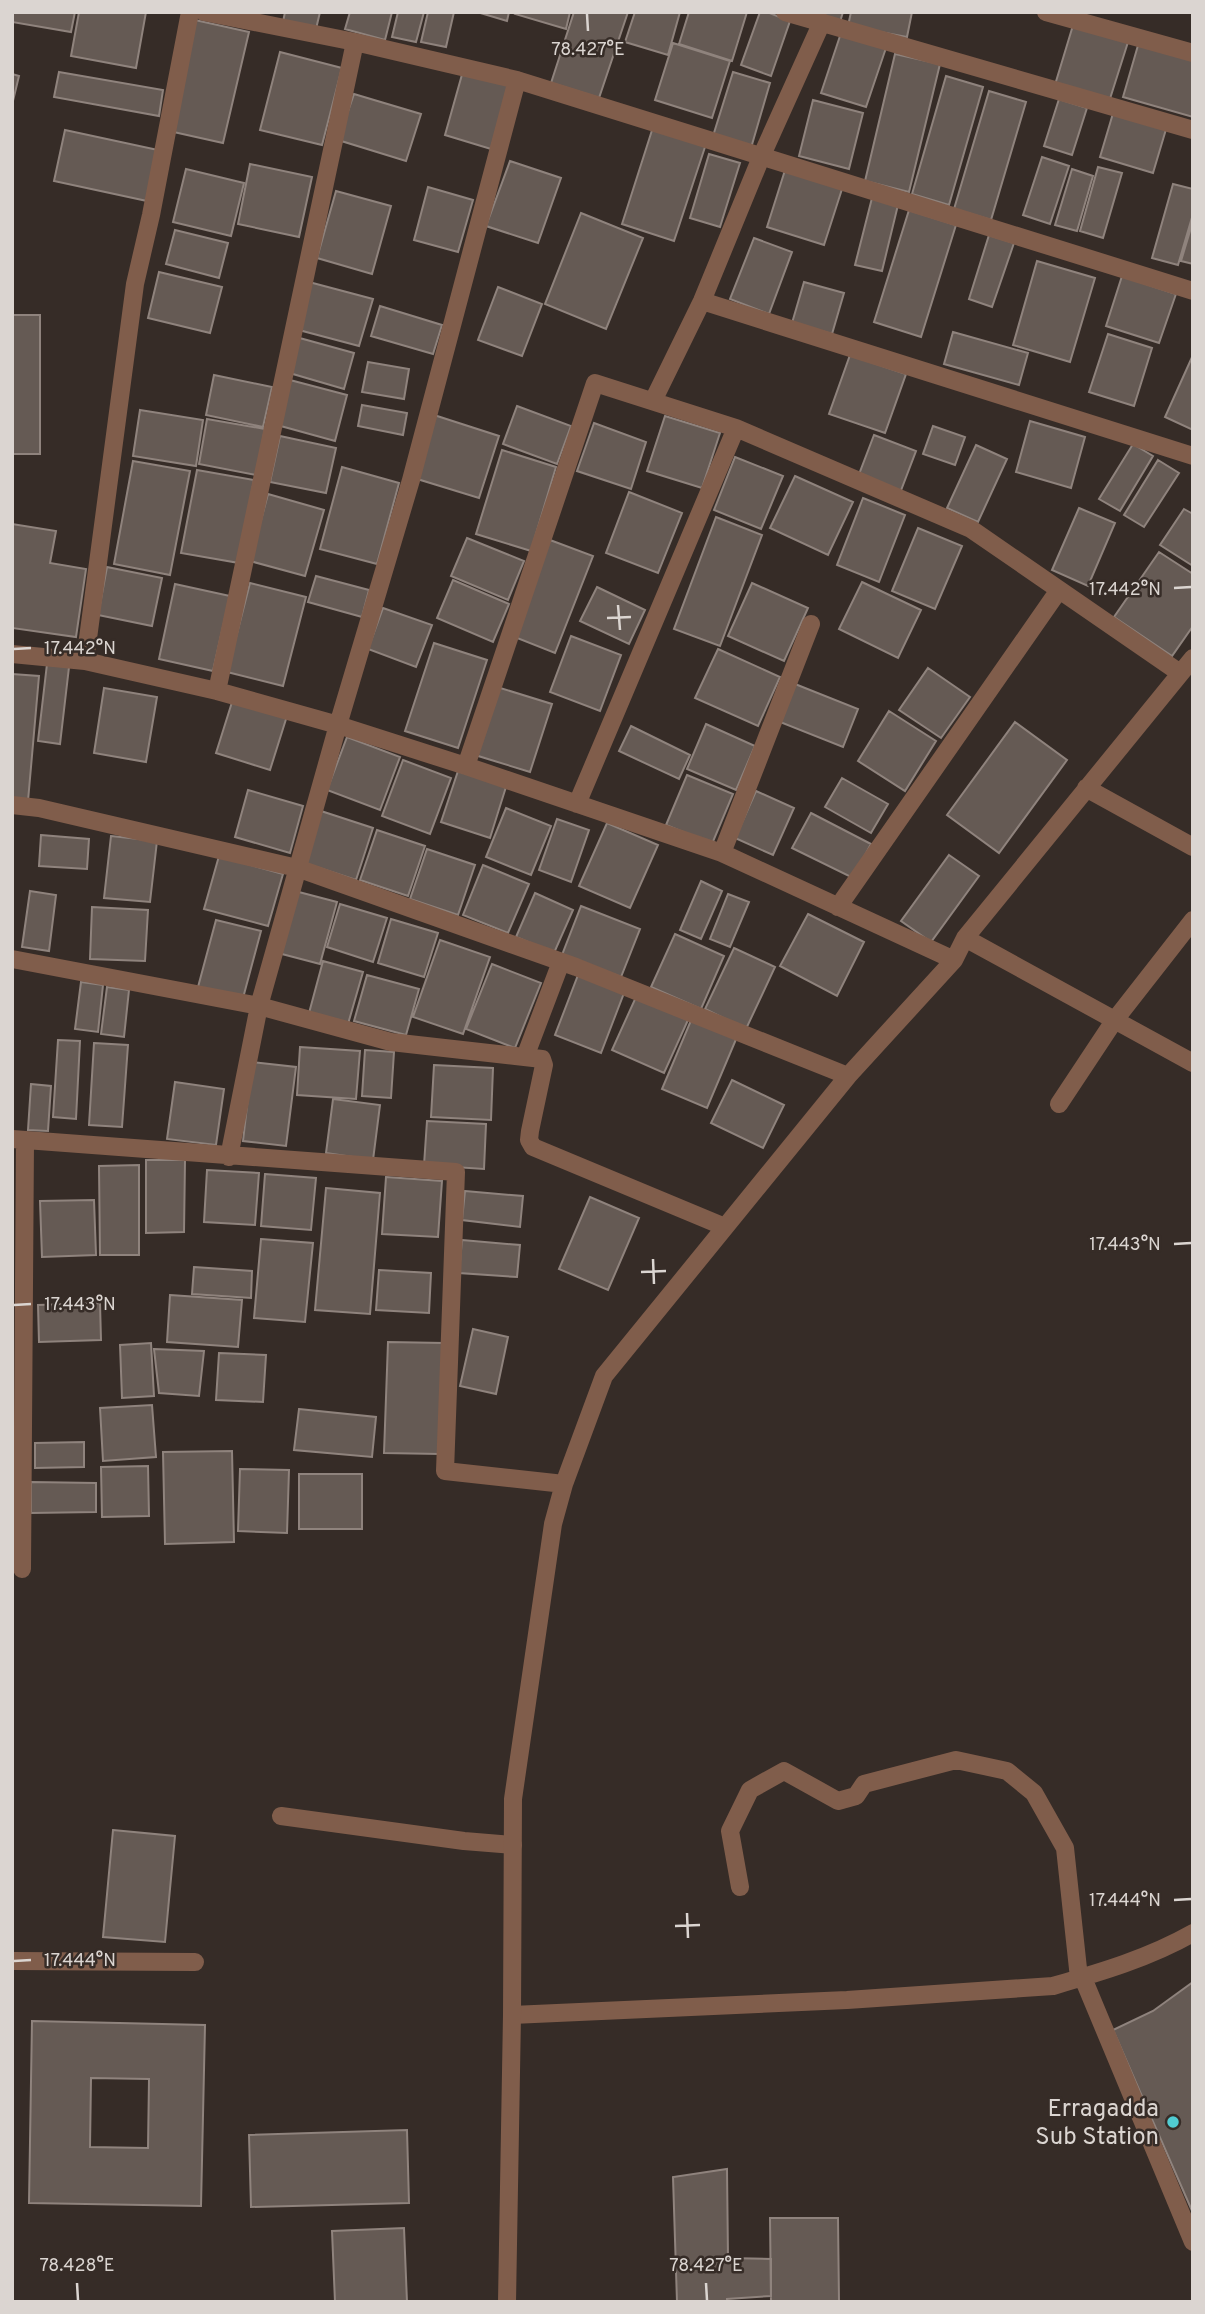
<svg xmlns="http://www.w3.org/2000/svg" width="1205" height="2314" font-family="Overpass,sans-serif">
  <rect width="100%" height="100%" fill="#362c27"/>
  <path fill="#655a54" stroke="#8f837d" stroke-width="2" fill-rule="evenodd" d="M12,12H75L71,32L12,22Z
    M79,12H146L136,68L71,56Z
    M285,12H320L316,29L283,22Z
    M350,12H392L385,40L345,29Z
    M398,12H424L416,42L392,37Z
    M428,12H454L446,47L421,42Z
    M477,12H509L507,21Z
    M516,12H570L566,29L515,14Z
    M574,12H628L599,98L551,83Z
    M635,12H680L668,55L625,42Z
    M689,12H747L732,61L679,44Z
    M760,12H767L790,21L771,76L741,65Z
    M808,12H843L840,22Z
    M851,12H912L907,37L848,26Z
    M195,20L249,32L223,143L169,131Z
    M1074,22L1129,39L1108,105L1054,88Z
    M841,33L886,48L866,107L821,93Z
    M1139,42L1193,57V117L1123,97Z
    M673,43L730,61L712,118L655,100Z
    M280,52L342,68L322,145L260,130Z
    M895,54L940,64L909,192L865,181Z
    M463,71L509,84L491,149L445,135Z
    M59,72L163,90L159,116L54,97Z
    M733,72L770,83L751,148L713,136Z
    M12,74L19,76L12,105Z
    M946,76L983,87L949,205L912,194Z
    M989,91L1026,102L991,220L954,209Z
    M354,94L421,114L406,161L338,140Z
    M1059,99L1087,108L1072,155L1044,146Z
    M813,100L863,113L849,169L799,156Z
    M1114,110L1167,126L1153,173L1100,157Z
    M654,124L707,141L674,241L622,224Z
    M65,130L158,150L147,201L54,181Z
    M709,154L740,163L720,227L690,218Z
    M1042,157L1069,166L1050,224L1023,215Z
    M510,161L561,178L538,243L486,226Z
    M250,164L312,177L299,237L238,224Z
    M786,167L843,186L824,245L767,227Z
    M1098,167L1122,173L1103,238L1080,231Z
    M186,169L244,183L231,236L173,222Z
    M1072,169L1093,176L1077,231L1055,225Z
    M1173,184L1193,189V214L1178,265L1152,258Z
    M428,187L473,200L458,252L414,240Z
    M336,191L391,206L372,274L317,258Z
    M872,198L898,205L882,271L855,265Z
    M909,210L956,225L921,337L874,322Z
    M581,213L643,238L606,329L545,304Z
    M1193,221V264L1181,261Z
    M175,230L228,243L219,278L166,264Z
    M989,235L1014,243L992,307L969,299Z
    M754,238L792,252L769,314L730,299Z
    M1037,261L1095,278L1070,362L1013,345Z
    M159,272L222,287L210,333L148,318Z
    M1122,276L1176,294L1159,343L1106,326Z
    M309,282L373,299L359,346L295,329Z
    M804,282L844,293L832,334L792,323Z
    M498,287L542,304L522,356L478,340Z
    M380,306L442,325L433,354L371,336Z
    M12,315H40V454H12Z
    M953,332L1028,353L1019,385L944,364Z
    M1108,334L1152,348L1134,406L1089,392Z
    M296,337L354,353L344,389L286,372Z
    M850,355L906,374L885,433L829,414Z
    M1193,355V430L1165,417Z
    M368,362L409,369L404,399L362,392Z
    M214,375L272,387L263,427L206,415Z
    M290,380L347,395L335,441L277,425Z
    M362,405L407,413L403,435L358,426Z
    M517,406L571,426L557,464L503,444Z
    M140,410L203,420L196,466L133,456Z
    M434,415L499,436L479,498L414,478Z
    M665,416L720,433L702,488L647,471Z
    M207,419L265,429L256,475L199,464Z
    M1030,421L1085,437L1071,488L1016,472Z
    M594,423L646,442L631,489L577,471Z
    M933,426L965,437L955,465L923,454Z
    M874,435L916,451L900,493L858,477Z
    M280,436L336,448L326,493L270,482Z
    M1133,444L1153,456L1120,511L1099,499Z
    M976,445L1007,459L978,522L947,508Z
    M502,450L556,467L531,551L476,534Z
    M735,457L783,476L761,529L714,510Z
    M1158,460L1179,473L1144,527L1124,515Z
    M133,461L190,471L170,575L114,564Z
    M342,467L399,483L377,564L320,549Z
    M197,470L254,480L239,563L181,553Z
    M795,476L853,502L828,555L770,528Z
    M629,492L682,513L658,573L606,553Z
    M268,494L324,510L305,576L250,561Z
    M863,498L905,515L879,582L837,565Z
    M1079,508L1115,523L1088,586L1052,570Z
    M1184,509L1193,514V566L1160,545Z
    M716,517L762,535L720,646L674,629Z
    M12,524L56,531L50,563L86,569L76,637L12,628Z
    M918,528L962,546L935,609L892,591Z
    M467,538L524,561L508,600L451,576Z
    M550,540L593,556L555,653L512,636Z
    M1159,552L1193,574V626L1172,656L1114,617Z
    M107,567L162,578L152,626L98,615Z
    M316,576L369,590L362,617L308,602Z
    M453,580L509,604L493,642L437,618Z
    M862,582L921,610L898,658L839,629Z
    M250,583L306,597L283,686L227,672Z
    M752,583L808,608L784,661L728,636Z
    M175,584L230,596L213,671L159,659Z
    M597,587L645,610L629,644L580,621Z
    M383,608L432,625L416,667L368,649Z
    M571,636L621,655L600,711L550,692Z
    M434,643L487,660L458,748L405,731Z
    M718,649L780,677L758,726L695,698Z
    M47,664L69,667L60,744L38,741Z
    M928,668L970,697L941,738L899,710Z
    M12,674L39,676L28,801L12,800Z
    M795,684L858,709L843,747L780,722Z
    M497,687L552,704L530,772L475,755Z
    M104,688L157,697L146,762L94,753Z
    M233,699L287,716L270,770L216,753Z
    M889,711L936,741L905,791L858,761Z
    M1015,722L1067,760L999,853L947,815Z
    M706,724L755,746L736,790L687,769Z
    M631,726L690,755L679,779L619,751Z
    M347,737L400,757L380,810L327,790Z
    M403,760L451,778L430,834L382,816Z
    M458,771L506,787L490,838L441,822Z
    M687,775L733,794L712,844L666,825Z
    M842,778L888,804L871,833L825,807Z
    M248,790L303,806L290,853L235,837Z
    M756,791L794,808L773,855L735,838Z
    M506,808L551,826L531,875L486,857Z
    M321,811L373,828L356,880L304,863Z
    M811,813L871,844L853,878L792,848Z
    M557,819L589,830L571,882L539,870Z
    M607,823L658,845L630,908L579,886Z
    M377,830L425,846L408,896L360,880Z
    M41,835L89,839L87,869L39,866Z
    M111,836L157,841L150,902L104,898Z
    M427,849L475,865L458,915L410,899Z
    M949,855L979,876L931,942L901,921Z
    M219,856L283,874L268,926L204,909Z
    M483,865L529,884L508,933L463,915Z
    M701,881L722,891L701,939L680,930Z
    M30,891L56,895L49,951L22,947Z
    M295,891L337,902L320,964L278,953Z
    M535,893L573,910L554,953L516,937Z
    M728,894L749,902L730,947L710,939Z
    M340,904L387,918L373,962L327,947Z
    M581,906L640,929L621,977L562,955Z
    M92,907L148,910L145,961L90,959Z
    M808,914L864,942L837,996L780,966Z
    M391,919L438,933L424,977L378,963Z
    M216,920L261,931L243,998L198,987Z
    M675,934L724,956L701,1009L651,987Z
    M440,940L490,957L463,1034L413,1017Z
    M734,948L775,967L746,1029L705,1009Z
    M323,961L363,972L348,1024L309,1013Z
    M492,964L541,983L515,1048L466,1029Z
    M367,975L419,989L406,1035L354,1021Z
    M578,975L624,993L601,1053L555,1035Z
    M81,982L103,985L98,1032L75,1029Z
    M107,987L129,990L124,1037L101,1034Z
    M636,997L688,1020L664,1073L612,1050Z
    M692,1018L737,1037L707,1108L662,1089Z
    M58,1040L80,1041L76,1119L53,1117Z
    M94,1043L128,1045L122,1127L89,1125Z
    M300,1047L360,1051L356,1099L297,1095Z
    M365,1050L394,1052L391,1098L362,1096Z
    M252,1062L296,1067L286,1146L243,1141Z
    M434,1065L493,1068L491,1120L431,1117Z
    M732,1080L784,1105L763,1148L711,1123Z
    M175,1082L224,1089L216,1145L167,1139Z
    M31,1084L51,1086L48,1131L28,1130Z
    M333,1099L380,1105L373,1160L326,1153Z
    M427,1121L486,1124L484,1169L424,1165Z
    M146,1160H185L184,1232L146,1233Z
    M139,1165V1255H100L99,1166Z
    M207,1170L259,1173L255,1225L204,1222Z
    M265,1174L316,1178L311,1230L261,1226Z
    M386,1177L442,1181L438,1237L382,1234Z
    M326,1188L380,1193L370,1314L315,1310Z
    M465,1191L523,1196L520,1227L462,1220Z
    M590,1197L639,1218L608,1290L559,1269Z
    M94,1200L96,1255L42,1257L40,1201Z
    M261,1239L313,1243L305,1322L254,1318Z
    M462,1240L520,1245L517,1277L459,1273Z
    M194,1267L252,1271L251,1298L192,1294Z
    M379,1270L431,1273L429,1313L376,1310Z
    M170,1295L242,1300L238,1347L167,1342Z
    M100,1303L101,1340L39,1342L38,1305Z
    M473,1329L508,1337L496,1394L460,1386Z
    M388,1342L444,1343L440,1454L384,1453Z
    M151,1343L154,1396L122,1398L120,1345Z
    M154,1349L204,1351L199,1396L159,1393Z
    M219,1353L266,1355L263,1402L216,1400Z
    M152,1405L156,1457L103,1461L100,1408Z
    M299,1409L376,1417L372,1457L294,1450Z
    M84,1442V1467L35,1468V1443Z
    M232,1451L234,1542L165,1544L163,1452Z
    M148,1466L149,1516L102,1517L101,1467Z
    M240,1469L289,1470L287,1533L238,1531Z
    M299,1474H362V1529H299Z
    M31,1482L96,1483V1512L31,1513Z
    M113,1830L175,1836L165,1942L103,1937Z
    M1193,1982V2213L1113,2030L1153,2011Z
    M32,2021L205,2025L201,2206L29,2203ZM91,2078L149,2079L148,2148L90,2147Z
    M407,2130L409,2203L251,2207L249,2135Z
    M727,2169L728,2258L771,2259V2296L727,2299V2302H677L673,2177Z
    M770,2218H838L839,2302H771Z
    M404,2228L407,2302H335L332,2231Z"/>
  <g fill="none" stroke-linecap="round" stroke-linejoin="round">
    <path stroke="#805d4b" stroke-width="18" d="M281,1816L464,1841L513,1845
      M740,1887L730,1831L750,1790L784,1771L838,1801L856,1796L864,1784L956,1760L1007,1771L1034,1793L1065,1848L1079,1978
      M12,1961L195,1962
      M1083,1978L1193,2242
      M512,2015L847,2000L1053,1986C1101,1972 1149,1958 1193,1933"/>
    <path stroke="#805d4b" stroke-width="18" d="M204,12L355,42L517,80L1193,291
      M785,12L1193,130
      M1046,12L1193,53
      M702,301L1193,456
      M653,401L702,301L762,155L822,22
      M12,654L85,661L217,691L338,725L466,766L722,853L954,960
      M85,661L135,284L151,215L190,12
      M217,691L355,42
      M466,766L595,383L736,428L971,529L1180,673
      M1086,788L1193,847
      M577,804L736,428
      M12,805L39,808L297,868L576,967L848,1076
      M722,853L811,624
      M838,907L1059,590
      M965,938L1193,1063
      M12,959L259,1006L391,1042L542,1059L544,1065L530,1131L529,1140L533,1147L725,1227
      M525,1057L561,962
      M1059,1104L1114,1021L1193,920
      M12,1139L456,1172L445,1471L564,1484
      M229,1157L259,1006L338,725L411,480L517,80
      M22,1569L25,1142
      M507,2302L512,2015L513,1799L553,1524L564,1484L604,1376L848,1076L954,960L965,938L1193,658"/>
  </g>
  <path fill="none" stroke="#dbd5d1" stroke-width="2.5" d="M587,14L588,31M1174,588L1191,587M618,605L620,630M607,618L631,617M14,649L31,648M1174,1244L1191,1243M653,1259L654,1284M641,1272L666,1271M14,1305L31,1304M1174,1900L1191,1899M687,1913L688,1938M675,1926L700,1925M14,1961L31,1960M77,2283L78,2300M706,2283L707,2300"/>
  <circle fill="#51ccd2" stroke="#362c27" stroke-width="2.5" cx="1173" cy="2122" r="7"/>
  <g text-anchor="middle" stroke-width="5" stroke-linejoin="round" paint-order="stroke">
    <g font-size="24" fill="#dbd5d1" stroke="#362c27" text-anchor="end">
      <text x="1159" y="2116">Erragadda<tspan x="1159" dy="28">Sub Station</tspan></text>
    </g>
  </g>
  <g font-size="18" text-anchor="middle" fill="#dbd5d1" stroke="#362c27" stroke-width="5" stroke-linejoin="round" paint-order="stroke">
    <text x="588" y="55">78.427°E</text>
    <text x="1125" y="595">17.442°N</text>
    <text x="80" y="654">17.442°N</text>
    <text x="1125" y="1250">17.443°N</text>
    <text x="80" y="1310">17.443°N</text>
    <text x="1125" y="1906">17.444°N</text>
    <text x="80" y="1966">17.444°N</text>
    <text x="77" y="2271">78.428°E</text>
    <text x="706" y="2271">78.427°E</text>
  </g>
  <rect width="1205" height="2314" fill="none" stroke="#dbd5d1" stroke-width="28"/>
</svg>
